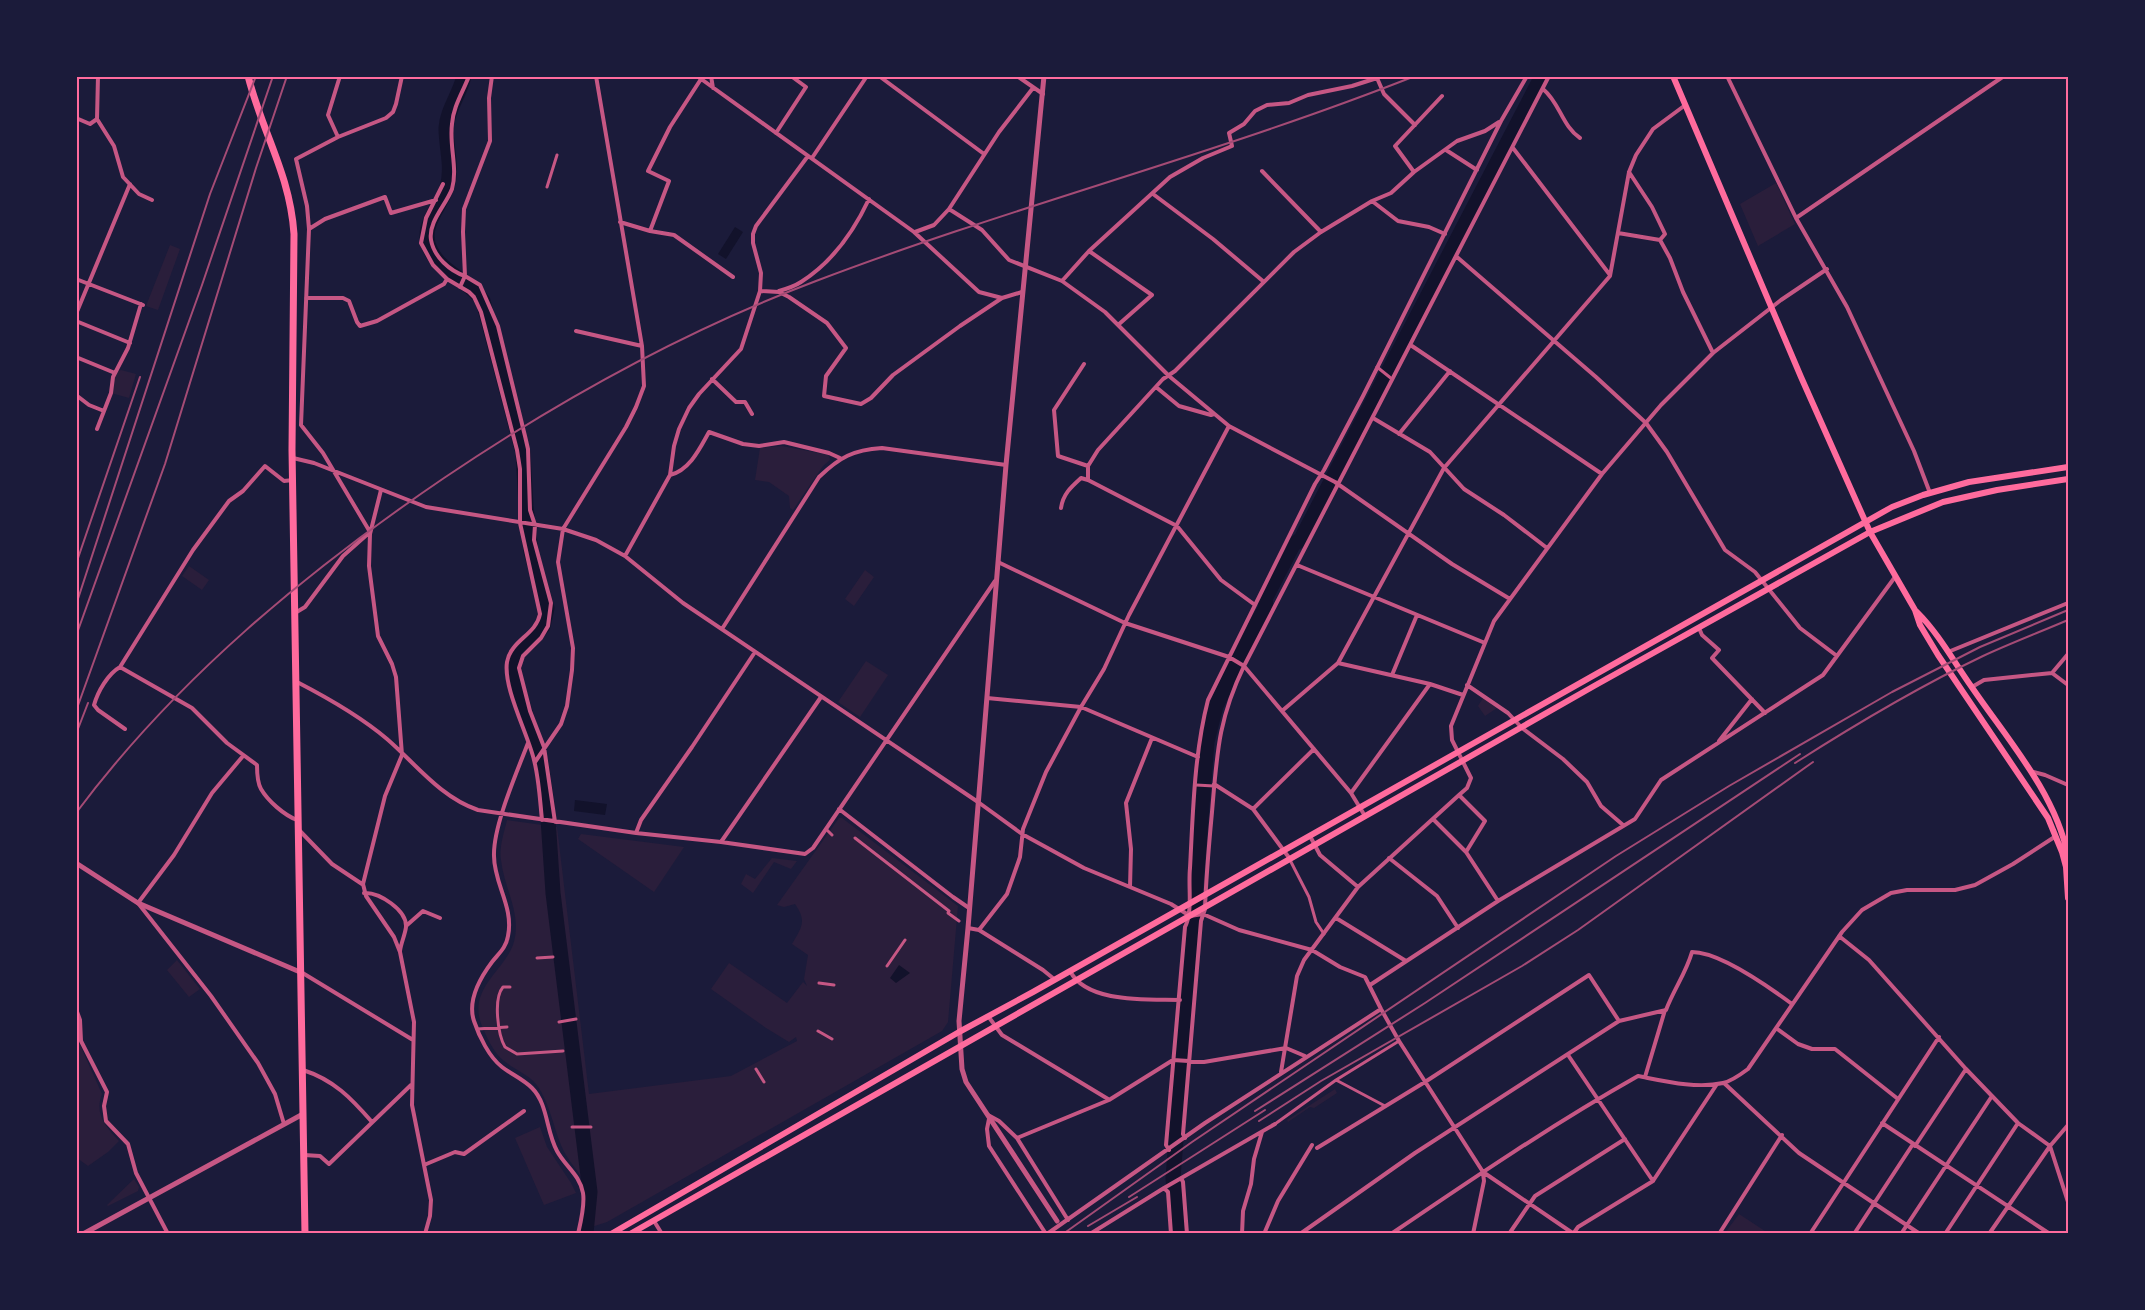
<svg xmlns="http://www.w3.org/2000/svg" width="2145" height="1310" font-family="'PT Sans',sans-serif">
  <rect width="100%" height="100%" fill="#1b1b3a"/>
  <path fill="#2a1e3b" d="M1776,183L1795,224L1758,246L1740,204Z
    M170,245L180,249L158,310L146,306Z
    M121,370L136,374L129,398L111,393L115,373Z
    M782,446L829,455L830,460L823,466L793,510L790,508L789,496L769,482L755,480L760,448Z
    M189,566L209,580L202,590L182,576Z
    M865,570L874,577L854,606L845,599Z
    M866,661L888,675L860,717L838,702Z
    M1483,698L1497,708L1485,716L1478,706Z
    M839,818H842L958,906L948,1022L942,1031L607,1222L582,1230C583,1217 588,1202 586,1189C583,1175 573,1167 566,1155C553,1132 552,1105 536,1084C528,1074 513,1069 503,1060C494,1053 486,1036 482,1026C467,990 503,972 513,945C523,915 504,889 501,860C499,847 504,833 507,820L557,827L589,1094L731,1076L797,1041L796,1037L789,1042L766,1028L711,989L729,963L787,1003L803,982L807,986L804,979L808,955L792,944C802,927 807,921 795,904L784,907L777,905Z
    M581,834L684,847L654,892L578,839Z
    M772,858L797,861L791,869L774,862L753,893L741,884L746,874L755,879Z
    M177,960L200,989L189,997L167,970Z
    M76,1032L80,1045L102,1094C94,1114 106,1127 119,1141L108,1152L88,1166L77,1158Z
    M1335,1089L1337,1093L1314,1108L1310,1107L1288,1122L1287,1120Z
    M540,1127L547,1147L571,1183L576,1193L544,1205L515,1138Z
    M134,1179L139,1187L138,1191L108,1206L107,1205Z
    M1739,1214L1768,1233H1725Z"/>
  <path fill="#12122b" d="M735,227L743,232L726,259L718,254Z
    M575,800L607,804L605,815L574,811Z
    M899,965L910,973L896,983L890,978Z"/>
  <g fill="none" stroke-linecap="round" stroke-linejoin="round">
    <path stroke="#12122b" stroke-width="15" d="M464,76C460,94 447,110 446,128C446,148 453,167 447,187C440,208 418,228 431,251C443,274 469,280 483,301L523,453L526,506L531,552L547,608L543,626L530,642L518,651L515,657L514,669L517,686L541,763L547,804L553,893L590,1192L586,1233
      M1178,1234L1173,1178L1207,742L1216,706L1249,637L1266,607L1265,599L1293,545L1301,539L1542,76"/>
    <path stroke="#c65784" stroke-width="3" d="M547,187L557,155
      M1377,367L1392,379
      M1196,785L1214,786
      M826,829L832,835
      M855,838L949,911L948,913L959,921
      M1290,860L1309,897L1316,922L1324,934
      M537,958L553,957
      M887,966L905,940
      M819,983L834,985
      M510,987H503C493,999 498,1035 505,1047L517,1054L563,1051
      M559,1022L576,1019
      M477,1029L507,1027
      M818,1031L832,1039
      M756,1069L764,1082
      M1336,1080L1385,1106
      M1275,1124L1336,1080L1399,1041
      M572,1127H591"/>
    <path stroke="#c65784" stroke-width="4" d="M98,76L97,119L114,146L123,177L139,194L152,200
      M492,76L489,98L490,141L464,209L463,232L465,276L480,285L498,326L525,436L528,449L530,510L535,525L534,540L551,603L548,626L541,638L523,656L519,668L530,711L544,747L555,822
      M697,76L914,232L979,292L1002,298
      M711,76L713,88
      M879,76L984,154
      M1017,76L1043,94
      M1727,76L1796,218L1847,307L1914,451L1930,493
      M1543,89C1560,103 1562,126 1580,138
      M76,118L90,124L97,119
      M776,133L806,87L791,76
      M338,137L328,115L340,76
      M1513,148L1610,275
      M1446,150L1477,170
      M812,158L867,76
      M1262,171L1321,232
      M1414,172L1395,146L1442,96
      M1629,172L1652,207L1665,234L1660,240
      M443,184L426,218L421,243L433,265L447,279L469,292L474,297L481,312L517,450L520,469V523L540,614C536,635 511,640 507,662C503,688 528,734 534,760C539,779 540,801 542,820
      M1153,194L1213,239L1264,282
      M1372,201L1398,221L1429,227L1445,234
      M949,209L982,230L1009,260L1062,281L1105,312L1169,376L1229,426L1335,482L1452,564L1510,599
      M1796,218L2004,76
      M620,222L650,231L674,235L733,277
      M309,229L325,219L385,197L391,213L436,200
      M650,231L669,181L648,171L670,127L701,79
      M915,232L934,225L949,209L999,132L1033,88
      M1618,233L1660,240L1670,258L1683,292L1713,353
      M1089,251L1152,295L1118,325
      M1457,257L1596,377L1646,423L1667,452L1725,550L1755,572L1800,628L1837,656
      M76,279L143,305
      M1062,281L1089,251L1170,177L1203,158L1232,146L1229,133L1244,124L1255,111L1267,105L1289,103L1308,95L1352,86L1377,78L1384,94L1415,125
      M460,287L465,276C450,271 434,257 431,240C428,222 446,205 452,189C458,168 449,146 452,124C453,107 463,92 469,76
      M760,291L779,292L789,297L827,323L846,348L826,376L824,396L861,404L871,398L893,375L960,326L1002,298L1022,292
      M779,291C786,289 795,286 801,282C831,263 854,231 869,199
      M306,298H343L349,301L357,322L360,326L377,321L444,284L447,279
      M76,314L130,184
      M76,321L130,343
      M576,331L642,346
      M1412,346L1602,474
      M76,357L115,373
      M1084,364L1054,410L1058,456L1088,466
      M712,379L736,402H745L752,414
      M1156,387L1179,406L1211,415L1214,414
      M76,395L89,405L104,411
      M1373,418L1430,452L1464,489L1504,515L1547,548
      M97,429L111,393L113,377L128,348L141,304
      M1399,434L1450,371
      M293,458L314,463L426,507L563,529L596,540L625,556L683,603L978,802L1022,834L1084,868L1171,904L1190,916L1203,914L1239,930L1312,950L1340,967L1365,977L1381,1009L1399,1041L1483,1172L1574,1234
      M670,475C690,470 700,448 709,432L743,444L759,446L784,442L829,453L840,458
      M1088,480V466L1098,450L1163,379L1175,371L1294,252L1321,232L1372,201L1391,193L1414,172L1457,141L1485,131L1499,122
      M381,490L370,534L369,566L378,636L392,664L396,677L402,755L385,796L363,884L366,896L394,937L400,952L414,1022L412,1105L431,1200L430,1216L425,1234
      M1061,508C1063,494 1071,487 1081,478L1088,480L1177,526L1221,580L1255,605
      M625,556L670,475L674,446L679,429L689,408L699,394L741,349L760,291L761,273L753,243V234L756,226L808,156
      M998,562L1125,623L1229,657L1244,666L1351,793L1365,816
      M1297,565L1485,643
      M295,613L305,607L343,556L370,532L323,453L301,425L309,229L307,206L296,159L338,137L386,118L393,112L396,104L402,76
      M1699,628L1702,635L1719,650L1712,658L1765,713
      M722,629L819,477C840,457 853,450 882,448L1006,465
      M1948,652L2068,603
      M1338,663L1430,684L1463,695
      M120,667L192,708L227,743L257,765C257,773 257,782 261,789C268,801 284,815 297,820
      M2052,673L2068,685
      M1392,675L1417,615
      M297,682C328,698 360,716 387,739C416,764 440,797 478,810L636,833L721,842L805,854L813,848L995,581
      M1467,685L1508,713L1522,728L1563,759L1587,782L1601,806L1623,825
      M1972,687L1984,680L2052,673L2068,654
      M987,698L1081,707L1198,757
      M1282,711L1338,663L1444,468L1610,276L1629,172L1636,155L1653,129L1684,106
      M125,729L98,710L94,705C98,691 108,674 120,667L193,550L229,501L243,491L265,466L284,481L293,480
      M1719,741L1752,699
      M528,743C517,772 493,826 494,856C494,884 514,907 508,936C506,948 499,953 492,962C480,978 467,1000 474,1021C479,1036 489,1057 502,1067C511,1074 523,1079 532,1088C548,1104 546,1131 557,1151C565,1166 580,1175 583,1193C585,1205 581,1221 578,1234
      M243,756L212,793L174,855L138,903L211,996L258,1063L275,1094L284,1124
      M535,762L561,724L567,706L572,670L573,648L558,562L563,529L626,427L636,407L644,386L642,346L596,76
      M2030,771L2045,775L2068,785
      M1214,784L1253,809L1290,859
      M1351,793L1430,684
      M1459,795L1485,821L1466,852
      M839,809L953,897L969,908
      M1253,809L1314,749
      M1433,819L1466,852L1498,901
      M300,831L332,864L362,884
      M636,833L641,820L692,747L755,652
      M1310,836L1320,855L1358,887
      M721,842L821,697
      M1389,858L1437,896L1458,928
      M1130,887L1131,849L1126,803L1152,738
      M364,893C379,892 407,910 406,927C405,935 401,943 400,951
      M1336,918L1406,961
      M406,926L423,911L440,918
      M968,928L979,930L1043,970L1054,979
      M979,930L1007,894L1020,857L1023,829L1046,772L1081,707L1104,669L1129,615L1229,426
      M1839,936L1869,960L1966,1069L2018,1123L2050,1146L2068,1202
      M1070,971C1087,1004 1149,999 1180,1000
      M301,972L413,1040
      M1370,985L1498,901L1635,819L1661,780L1823,675L1895,577
      M76,1009L80,1020L81,1041L107,1092L104,1106L106,1121L128,1144L136,1173L168,1234
      M988,1016L1002,1035L1108,1099
      M1776,1028L1798,1044L1812,1049H1835L1898,1099
      M1568,1055L1653,1181
      M303,1070C334,1080 351,1098 372,1122
      M1281,1072L1297,976L1304,960L1358,887L1459,795L1467,788L1471,778L1452,740L1451,726L1494,621L1602,474L1661,405L1713,353L1781,300L1827,269
      M1645,1077L1665,1010
      M1724,1083L1799,1153L1920,1234
      M988,1115L999,1121L1017,1138L1068,1220
      M989,1119L987,1129L989,1146L1046,1234
      M1882,1123L2050,1234
      M1017,1138L1109,1100L1173,1060L1204,1062L1286,1048L1305,1056
      M1185,1138L1183,1134L1201,921L1205,909C1206,876 1209,844 1212,812C1217,754 1218,720 1244,666L1549,76
      M1915,1146L1966,1069
      M1317,1148L1425,1082L1589,975L1619,1021
      M1169,1150L1166,1145L1185,927C1193,911 1188,887 1190,868C1193,813 1194,754 1208,700L1315,484L1324,470L1363,396L1501,121L1527,76
      M304,1155L320,1156L329,1164L411,1085
      M424,1165L455,1152L464,1154L524,1111
      M1181,1178L1183,1182L1187,1234
      M1164,1188L1168,1192L1171,1234
      M654,1221L662,1234
      M1047,1234L1205,1123L1381,1009
      M1090,1234L1164,1188L1275,1124
      M1242,1234L1243,1211L1251,1184L1254,1159L1262,1132
      M1264,1234L1278,1201L1312,1145
      M1300,1234L1415,1153L1619,1021L1666,1010C1674,989 1686,973 1692,952C1720,952 1769,987 1792,1004
      M1391,1234C1472,1179 1553,1124 1638,1076C1664,1081 1696,1089 1723,1083C1732,1081 1740,1075 1748,1069L1842,932L1862,910L1891,893L1907,890H1955L1975,885L2013,864L2056,836
      M1473,1234L1484,1181L1483,1173
      M1509,1234L1535,1196L1625,1139
      M1573,1234L1578,1227L1653,1181L1717,1084
      M1719,1234L1782,1135
      M1810,1234L1939,1037
      M1854,1234L1913,1144
      M1901,1234L1992,1096
      M1945,1234L2018,1123
      M1989,1234L2050,1146L2068,1125"/>
    <path stroke="#c65784" stroke-width="5" d="M1044,76L1006,465L968,928L959,1021L962,1069L966,1082L1057,1221
      M76,863L138,903L300,972
      M83,1234L303,1114"/>
    <path stroke="#ff6b9d" stroke-width="6" d="M1673,76L1801,377L1870,532L1915,610L1920,625L1938,655L2048,818L2062,852L2066,867L2068,898
      M1917,612C1939,634 1954,662 1971,686C2007,739 2055,792 2068,856
      M611,1234L959,1032L1033,992L1892,507L1923,495L1969,482L2068,467
      M630,1234L1594,686L1870,532L1943,502L1997,490L2068,479"/>
    <path stroke="#ff6b9d" stroke-width="7" d="M248,76C262,132 290,174 294,234L292,450L305,1234"/>
    <path stroke="#a44b75" stroke-width="2" d="M76,564L140,377
      M76,605L210,194L256,76
      M76,636L202,285L273,76
      M76,711L165,464L256,168L287,76
      M76,734L88,703
      M1795,763C1856,724 1918,687 1983,656C2011,643 2040,632 2068,620
      M76,813C176,679 307,571 444,478C561,399 684,331 816,281C1013,206 1218,154 1415,76
      M1255,1111L1425,1003L1800,754
      M1259,1121L1321,1081L1522,966L1578,930L1813,762
      M1129,1197L1265,1110
      M1088,1226L1137,1197
      M1063,1234L1192,1142L1616,856L1729,786L1892,692L1980,647L2068,610"/>
  </g>
  <rect width="2145" height="1310" fill="none" stroke="#1b1b3a" stroke-width="156"/>
  <rect x="78" y="78" width="1989" height="1154" fill="none" stroke="#ff6b9d" stroke-width="2"/>
</svg>
